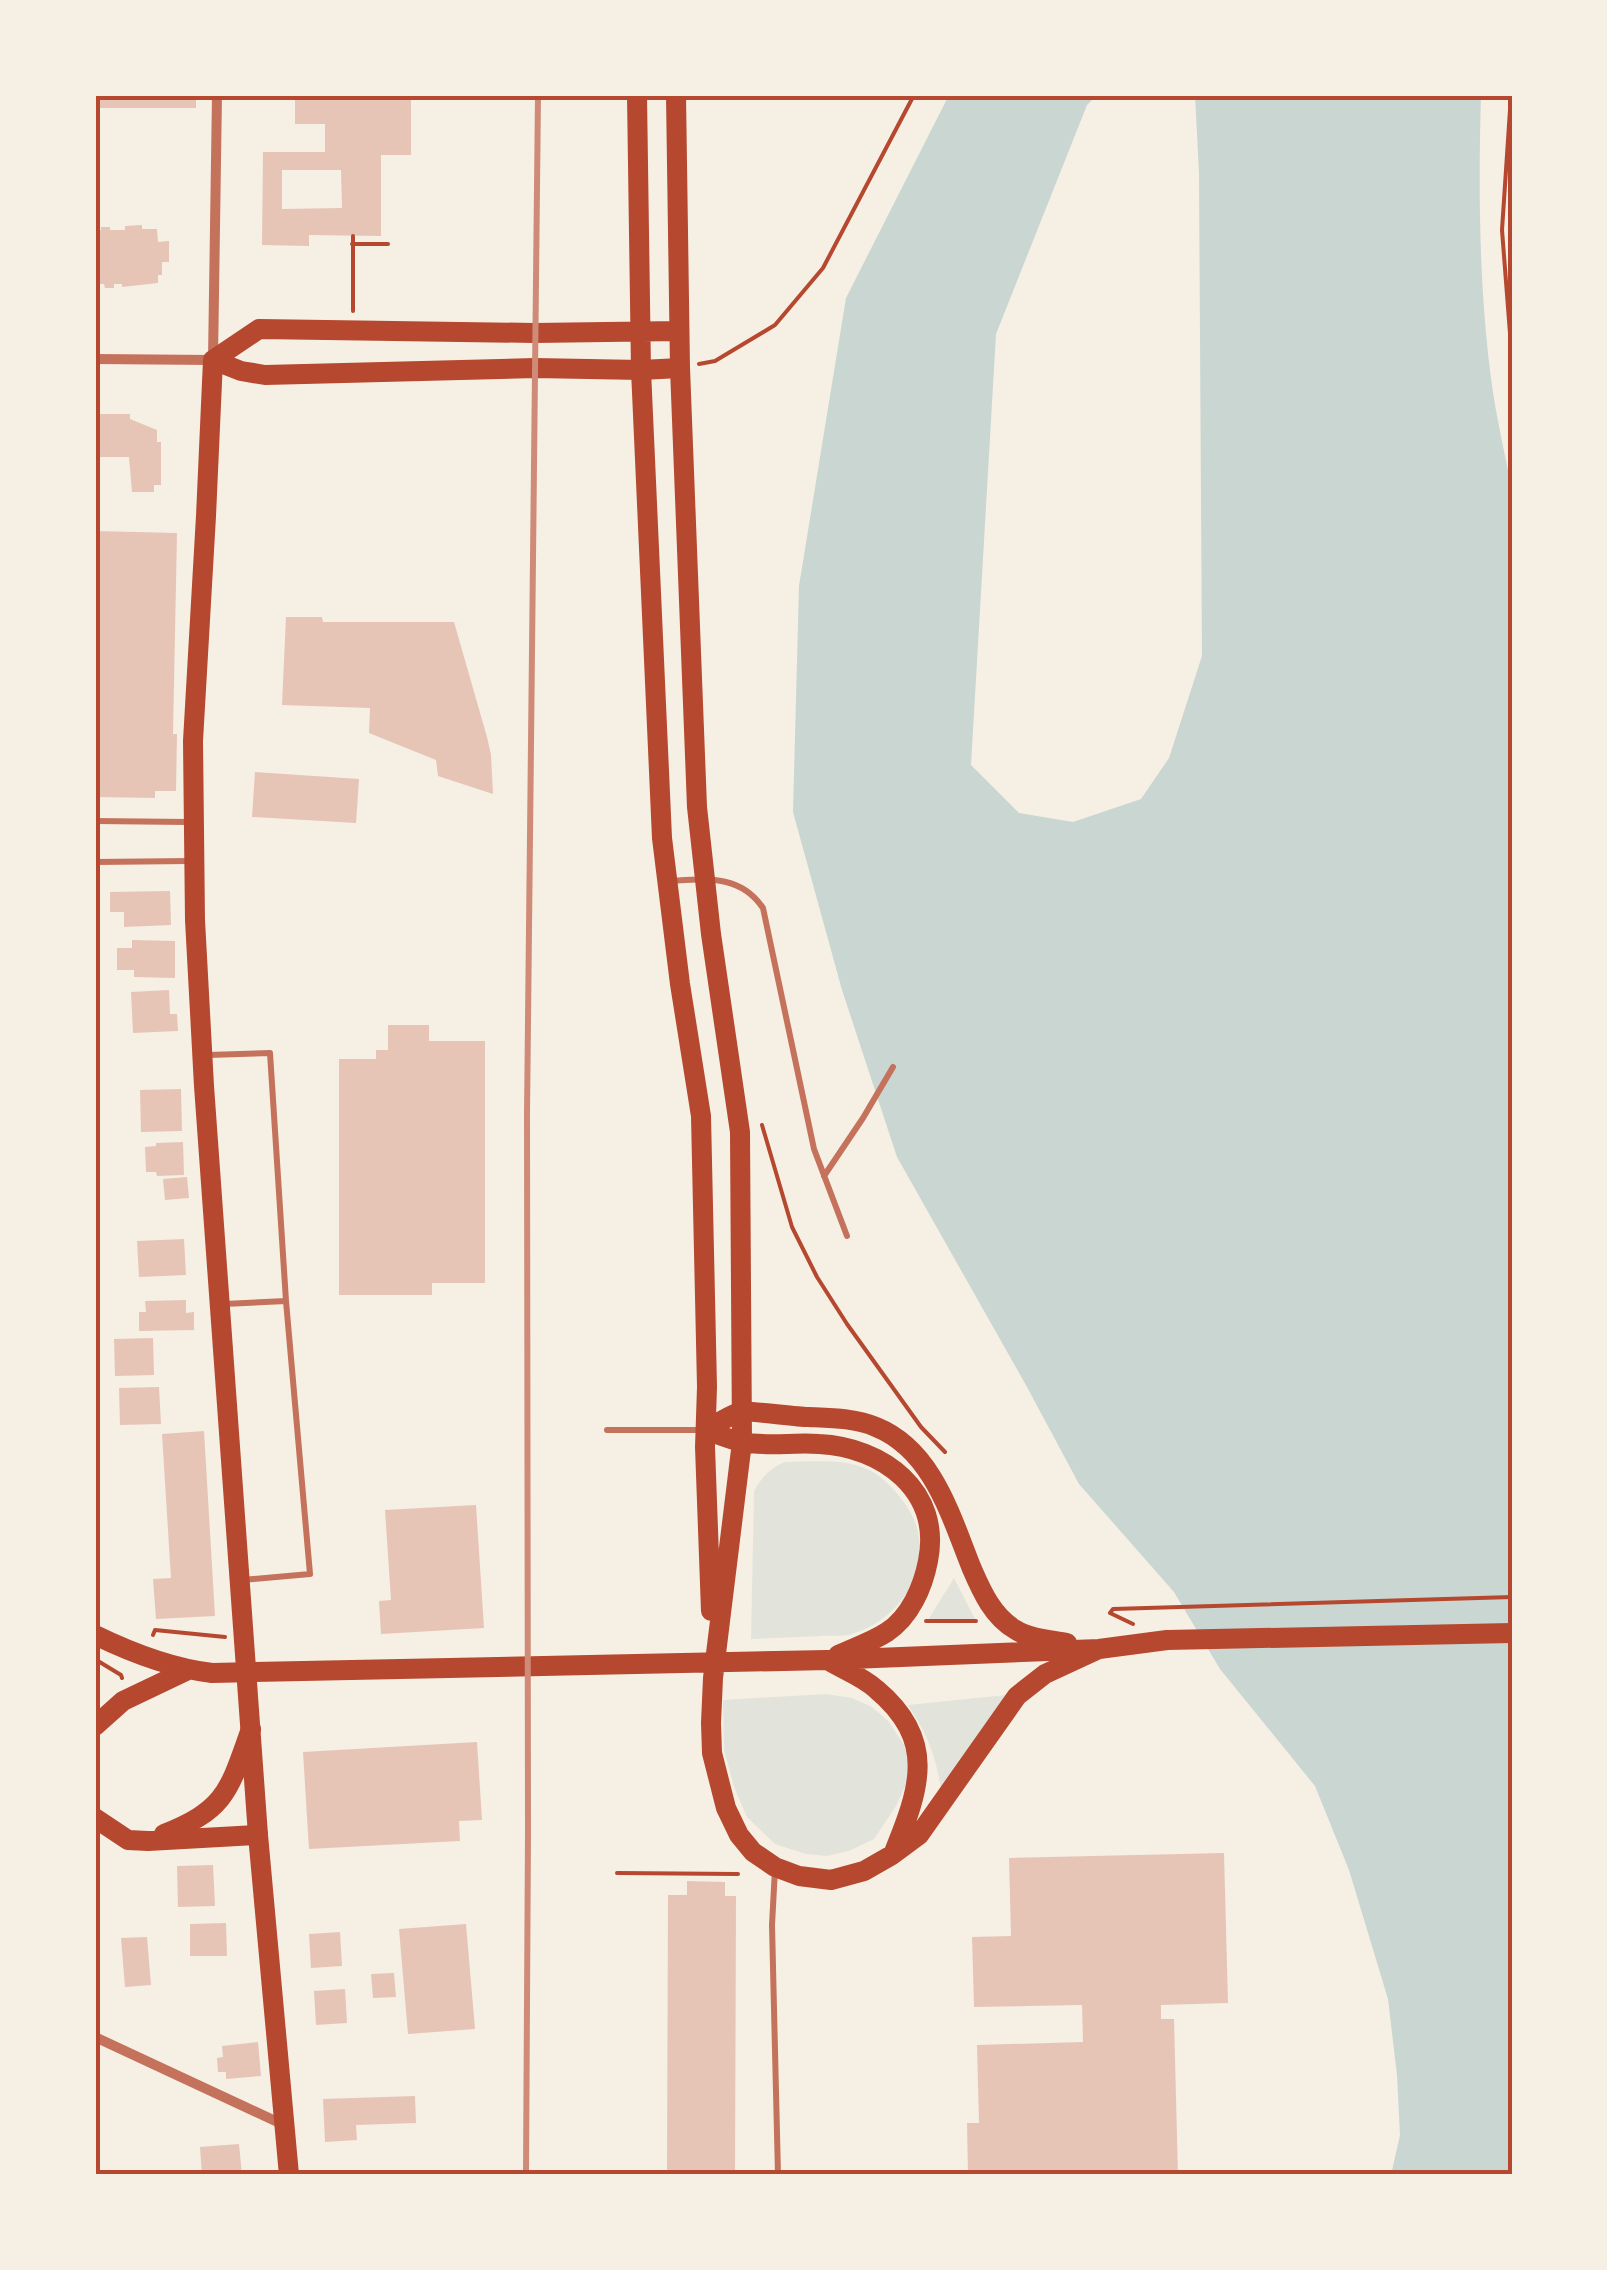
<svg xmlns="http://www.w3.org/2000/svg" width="1607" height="2270" font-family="Karla,sans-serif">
  <rect width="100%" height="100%" fill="#f6efe4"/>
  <path fill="#e2e4dc" d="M785,1462C813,1462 844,1458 869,1470C883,1477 894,1489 903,1501C942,1551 909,1617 852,1634C842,1637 830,1635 821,1636C798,1637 774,1638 751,1639L754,1491C762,1477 770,1468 785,1462Z
    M954,1578L976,1621L928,1620Z
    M826,1694L852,1698L872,1707L889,1722L904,1745L909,1763L907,1782L896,1806L874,1839L849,1851L827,1856L806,1854L775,1844L747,1817L734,1787L724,1750L723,1700Z
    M1006,1695L941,1789C935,1753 928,1736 908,1705Z"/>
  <path fill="#c9d6d2" d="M949,95H1097L1087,105L996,334L971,765L1019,813L1073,822L1141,799L1169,758L1202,656L1199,173L1195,95H1481C1478,194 1479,307 1495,405C1500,433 1506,461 1512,489V2175H1391L1400,2135L1397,2075L1388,1999L1349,1870L1315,1786L1220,1669L1174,1592L1079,1484L1027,1387L897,1157L842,990L793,812L799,586L846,298Z"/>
  <path fill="#e6c5b7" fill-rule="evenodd" d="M96,95H196V108H96Z
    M295,95H411V155H381V236L309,235V246L262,245L263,152H325V124H295ZM282,170H341L342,208L282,209Z
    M142,225V229H157L158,242L169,241V262H162V275H158V283L122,287V284H114V288H105L104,284H95V230H101V227H110V230H125V226Z
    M95,414H130V419L157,430V442H161V485H154V492H132L129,457H95Z
    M95,531L177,533L173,734H177L176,791H155V798L95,797Z
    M286,617H322L323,622H454L487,737L491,755L493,794L438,776L436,760L369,733L370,708L282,705Z
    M255,772L359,779L356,823L252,817Z
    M170,891L171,925L124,927V912H110V892Z
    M132,940L175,941V978L134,977V970H117V948H132Z
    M169,990L170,1014H177L178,1031L133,1033L131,992Z
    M388,1025H429V1041H485V1283H432V1295H339V1059H376V1050H388Z
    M181,1089L182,1131L141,1132L140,1090Z
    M183,1142L184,1175L157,1176L156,1172H146L145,1147L156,1146V1143Z
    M187,1177L189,1198L165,1200L163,1179Z
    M184,1239L186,1275L139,1277L137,1241Z
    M186,1300V1313L194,1312V1330L139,1331V1312H146L145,1301Z
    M153,1338L154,1375L115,1376L114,1339Z
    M159,1387L161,1424L120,1425L119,1388Z
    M204,1431L215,1616L156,1619L153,1579L171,1578L162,1434Z
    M476,1505L484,1628L381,1634L379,1601L391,1600L385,1510Z
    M477,1742L482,1820L459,1821L460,1841L309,1849L303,1752Z
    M1224,1853L1228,2003L1161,2005V2019H1174L1178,2175H968L967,2123H979L977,2045L1083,2042L1082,2005L974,2007L972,1937L1011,1936L1009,1858Z
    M213,1865L215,1906L178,1907L177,1866Z
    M687,1881L725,1882V1896H736L735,2175H667L668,1895H687Z
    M226,1923L227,1956H190V1924Z
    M466,1924L475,2029L408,2034L399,1929Z
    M340,1932L342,1966L311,1968L309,1934Z
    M147,1937L151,1985L125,1987L121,1938Z
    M394,1973L396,1997L373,1998L371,1974Z
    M345,1989L347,2023L316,2025L314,1991Z
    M258,2042L261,2076L226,2079V2072H218L217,2058L223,2057L222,2046Z
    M415,2096L416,2123L356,2125L357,2140L325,2142L323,2099Z
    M239,2144L242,2175H202L200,2147Z
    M466,2170V2175H426V2172Z"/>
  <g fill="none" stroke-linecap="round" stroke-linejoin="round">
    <path stroke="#b5482f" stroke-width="4" d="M1511,95L1502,230L1512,359
      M353,236V311
      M352,244H388
      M699,364L715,361L775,325L823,268L914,95
      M762,1125L792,1227L817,1277L847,1324L921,1427L945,1452
      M1110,1613L1113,1609L1512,1597
      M1110,1613L1133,1624
      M926,1621H976
      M153,1635L155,1630L225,1637
      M98,1661L121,1675L122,1678
      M617,1873L738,1874"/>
    <path stroke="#c5725c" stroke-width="6" d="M95,821L188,822
      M95,862L189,861
      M669,881C706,879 740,874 763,908L814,1149L847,1236
      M208,1055L270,1053L286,1301L224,1304
      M824,1176L863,1118L893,1067
      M607,1430H699
      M242,1580L310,1574L286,1301
      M775,1869L772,1925L778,2175"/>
    <path stroke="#c5725c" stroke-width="10" d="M95,359L213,360L217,95
      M95,2037L284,2125"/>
    <path stroke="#b5482f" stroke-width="20" d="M680,368L697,807L711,934L740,1132L742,1442L713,1678L711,1723L712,1753L726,1808L739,1835L753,1852L775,1867L799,1876L831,1880L864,1871L892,1855L919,1835L1017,1696L1045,1674L1099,1649
      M641,370L662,838L680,984L701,1116L707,1387L705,1447L711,1611
      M706,1430C716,1424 728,1416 740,1412C749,1410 794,1417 808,1417C831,1418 855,1418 876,1427C933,1450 951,1517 972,1569C982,1592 993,1617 1016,1630C1029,1639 1052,1640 1067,1643
      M706,1430C717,1434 730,1440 742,1442C767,1447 794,1442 819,1444C883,1447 942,1491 928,1561C923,1587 910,1617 887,1632C872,1642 853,1648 838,1655
      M95,1635C132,1653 170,1668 212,1673L827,1660L1099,1649L1167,1640L1512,1633
      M829,1661C844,1670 863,1677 876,1689C937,1740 920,1788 894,1852
      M95,1726L123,1701L188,1670
      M95,1818L128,1840L148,1841L258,1835
      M164,1834C227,1809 229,1790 251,1729"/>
    <path stroke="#b5482f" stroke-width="20" d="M637,95L641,370
      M213,360L206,516L193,741L195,920L204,1086L258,1835L289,2175
      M213,360L241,371L265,375L535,368L641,370L680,368L676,95
      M213,360L259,329L534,333L678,331"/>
    <path stroke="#cf8b77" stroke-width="6" d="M526,2175L528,1832L527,1114L538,95"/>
  </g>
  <rect width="1607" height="2270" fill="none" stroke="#f6efe4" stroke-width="195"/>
  <rect x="98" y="98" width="1412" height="2074" fill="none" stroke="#b5482f" stroke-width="4"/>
</svg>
